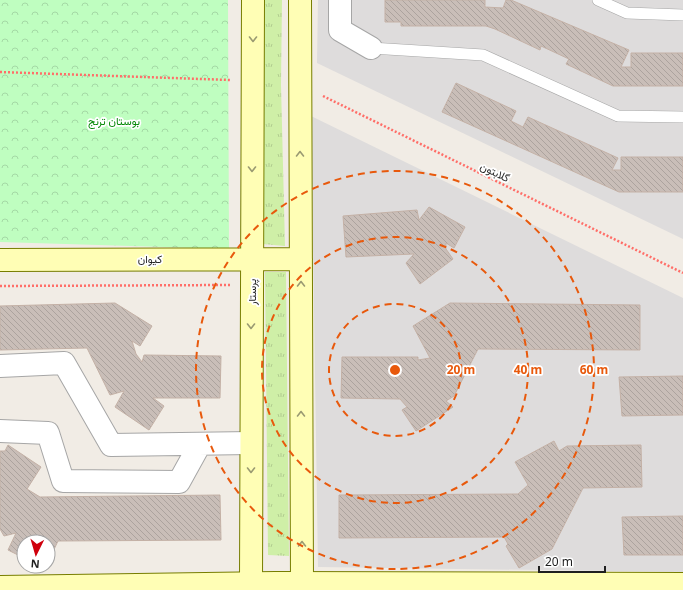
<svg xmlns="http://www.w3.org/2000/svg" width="683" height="590" font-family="'Noto Sans',Vazirmatn,sans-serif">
  <defs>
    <pattern id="grass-tufts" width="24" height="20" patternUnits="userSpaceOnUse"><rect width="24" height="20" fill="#cfefa7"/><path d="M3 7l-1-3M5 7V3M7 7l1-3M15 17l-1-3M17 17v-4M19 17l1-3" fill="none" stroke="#b1cc8f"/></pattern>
    <pattern id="park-crowns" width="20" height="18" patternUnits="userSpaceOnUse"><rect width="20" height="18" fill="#bffec0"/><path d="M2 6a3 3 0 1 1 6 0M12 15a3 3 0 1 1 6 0" fill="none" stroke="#a4d9a5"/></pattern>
    <pattern id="building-back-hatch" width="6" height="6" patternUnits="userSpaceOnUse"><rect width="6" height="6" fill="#c9beb8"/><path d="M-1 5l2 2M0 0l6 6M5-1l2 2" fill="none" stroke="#aca39e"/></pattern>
  </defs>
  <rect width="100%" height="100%" fill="#f1ece5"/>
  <path fill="#dedcdc" d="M318,0H683V239L317,63Z
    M311,116L683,298V572L318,567Z"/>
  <path fill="url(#grass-tufts)" d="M263,0H282L281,85L285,246L263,244Z
    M265,272H286L289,556L268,555Z"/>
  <path fill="url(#park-crowns)" d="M0,0H228L229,249L0,242Z"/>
  <path fill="url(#building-back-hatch)" stroke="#c4b1a6" d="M385,0H485V7L503,8L506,0H511L629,50L621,67H631V53H683V86H613L566,64L569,59L541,46L540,50L495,29L486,26H401V22H385Z
    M456,83L516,111L511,121L523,127L528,117L618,158L612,170H621V157H683V192H619L442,112Z
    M429,207L465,227L454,248L446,243V249L453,259L420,284L406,263L414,254L346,257L343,216L417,210L419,220Z
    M115,303L152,326L140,346L132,341L136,354L142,362L144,355L221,356L220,398H153L164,406L149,430L115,407L124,391L110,395L87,348L0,350V306Z
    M450,303L640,305V350L478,349L454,396L446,401L453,407L416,431L402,410L407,407L400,399L341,398L342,357H418V360L430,358L413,326Z
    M683,376V415L622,416L619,377Z
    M554,441L559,451L567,446L641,445L642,487L583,488L552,549L519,568L506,546L508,544L504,537L339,538V495L518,494L528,485L515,462Z
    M8,445L41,467L27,489L40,497L220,495L221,540L58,541L48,562V542H24V558L8,550L16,533L4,536L0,529V451H5Z
    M683,516V555H624L622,517Z"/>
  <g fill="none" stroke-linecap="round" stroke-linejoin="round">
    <defs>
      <path id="lane" d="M598,0L627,13L683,15
        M371,48L483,55L618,116L683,117"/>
      <path id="street" d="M340,0V30L371,48
        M0,366L64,363L111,445L251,443
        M0,431L48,433L63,481L179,482L200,444"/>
      <path id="secondary" d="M300,0L302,583
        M0,260L301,259
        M251,583L253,0
        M0,587L276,583L683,584"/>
    </defs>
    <use href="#lane" stroke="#a6a6a6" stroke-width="12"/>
    <use href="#street" stroke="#a6a6a6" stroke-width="24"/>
    <use href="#secondary" stroke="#777d00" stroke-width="24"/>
    <path stroke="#ff6e68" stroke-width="2.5" stroke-dasharray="2 2" stroke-linecap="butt" d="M0,72L230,80
      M323,96L683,273
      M0,286L230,285"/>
    <use href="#lane" stroke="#fff" stroke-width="11"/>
    <use href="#street" stroke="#fff" stroke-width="22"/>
    <use href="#secondary" stroke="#fffeb5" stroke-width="22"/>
  </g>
  <defs><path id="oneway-chevron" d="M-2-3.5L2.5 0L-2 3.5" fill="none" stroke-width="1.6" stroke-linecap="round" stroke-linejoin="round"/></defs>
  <g stroke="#9a9a72">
    <use href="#oneway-chevron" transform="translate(253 39) rotate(90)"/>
    <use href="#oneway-chevron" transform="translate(300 154) rotate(-90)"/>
    <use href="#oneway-chevron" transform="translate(252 169) rotate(90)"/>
    <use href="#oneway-chevron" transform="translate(301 284) rotate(-90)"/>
    <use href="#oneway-chevron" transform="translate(251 326) rotate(90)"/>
    <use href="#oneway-chevron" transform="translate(301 414) rotate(-90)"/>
    <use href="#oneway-chevron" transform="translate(251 470) rotate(90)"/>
    <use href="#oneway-chevron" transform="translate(302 544) rotate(-90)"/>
  </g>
  <g fill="none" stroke="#e8590c" stroke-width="2" stroke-dasharray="7 5">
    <circle cx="395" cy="370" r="66"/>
    <circle cx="395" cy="370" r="133"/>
    <circle cx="395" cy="370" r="199"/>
  </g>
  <g text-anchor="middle" stroke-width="3.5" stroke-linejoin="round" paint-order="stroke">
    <g font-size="11" fill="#038805" stroke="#fff">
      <text x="114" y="125">بوستان ترنج</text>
    </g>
    <g font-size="11" fill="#1f1f1f" stroke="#fff">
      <text transform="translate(495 172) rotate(26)" y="4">گلابتون</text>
      <text x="150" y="263">کیوان</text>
      <text transform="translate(252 292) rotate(-90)" y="4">پرستار</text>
    </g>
  </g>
  <circle cx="395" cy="370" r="6" fill="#e8590c" stroke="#fff" stroke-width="2"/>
  <g font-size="12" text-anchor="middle" font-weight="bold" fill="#e8590c" stroke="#fff" stroke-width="3.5" stroke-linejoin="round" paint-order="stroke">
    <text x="461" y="374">20 m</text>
    <text x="528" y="374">40 m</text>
    <text x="594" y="374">60 m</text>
  </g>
  <g transform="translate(36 554) rotate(185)"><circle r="19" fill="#ffffff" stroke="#a5a5a5"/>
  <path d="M0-3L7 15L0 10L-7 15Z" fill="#cf000d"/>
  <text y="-6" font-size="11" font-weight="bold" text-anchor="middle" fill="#1f1f1f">N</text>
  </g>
  <path d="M539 566v6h66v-6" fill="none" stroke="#1f1f1f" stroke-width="2"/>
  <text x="545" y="566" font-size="12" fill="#1f1f1f" stroke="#ffffff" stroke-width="3" paint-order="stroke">20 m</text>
</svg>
